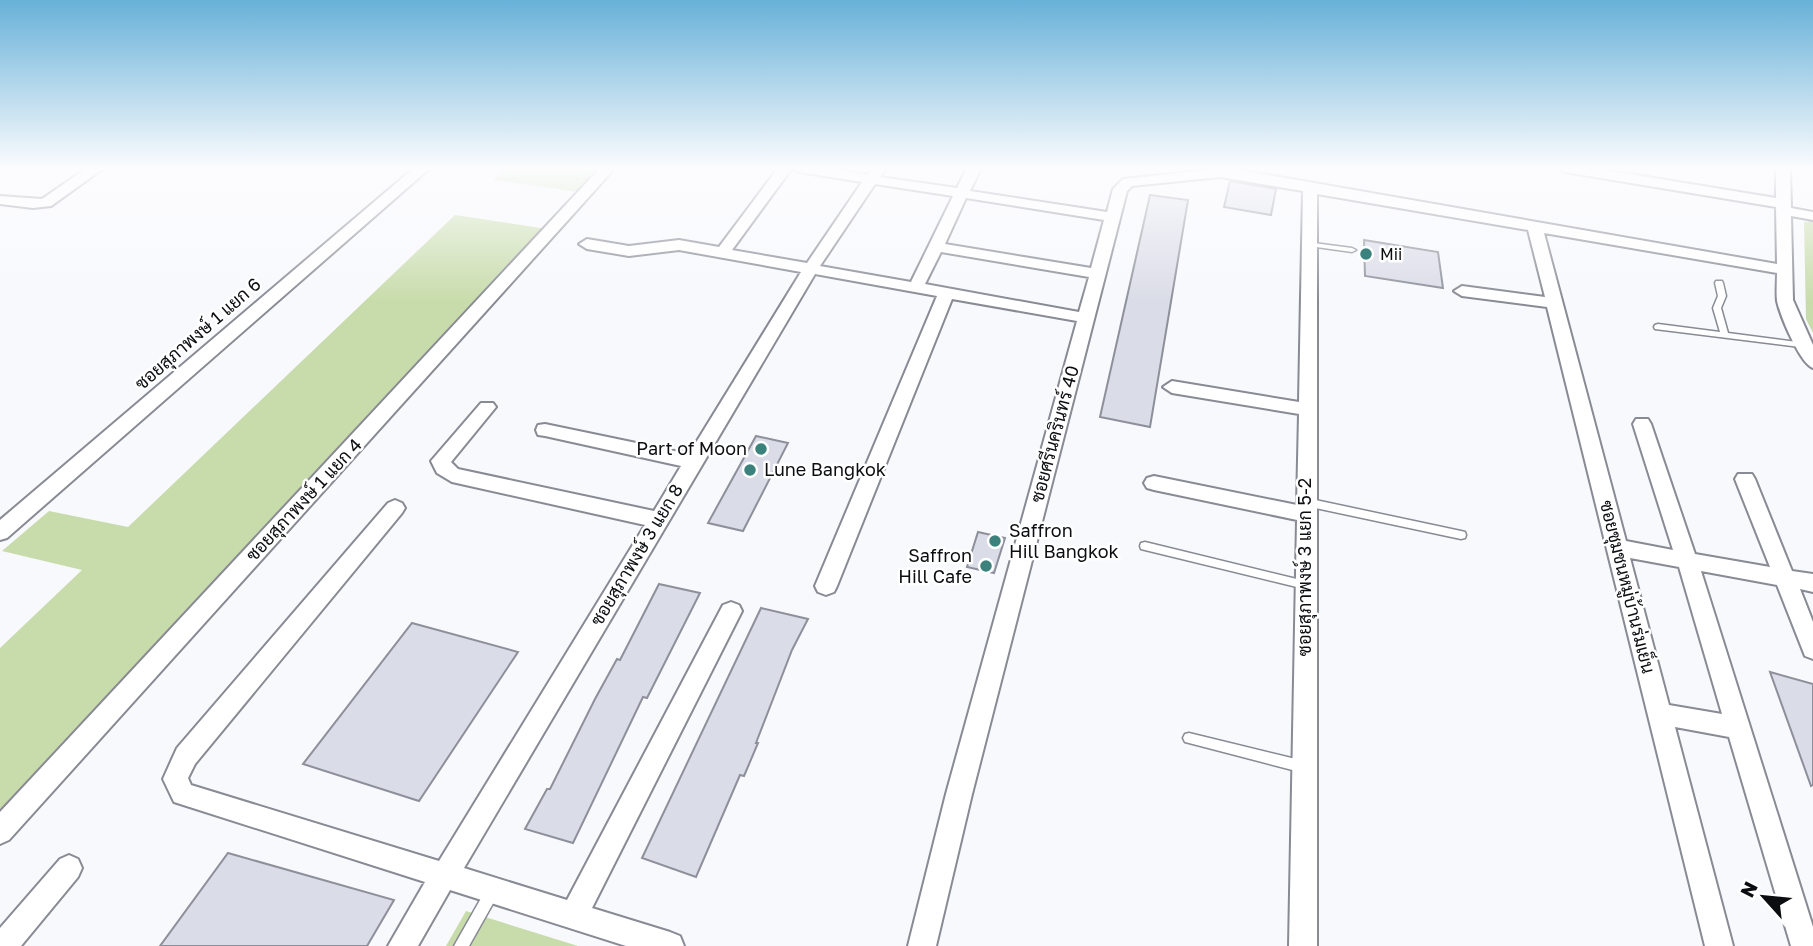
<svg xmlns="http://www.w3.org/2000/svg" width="1813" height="946" font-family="'Golos Text',Sarabun,sans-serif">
  <rect width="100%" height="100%" fill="#f8f9fd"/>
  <path fill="#c8dcab" d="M504,168H601L579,192L493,180Z
    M455,215L547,229L0,819V648L82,570L2,551L49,511L128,527Z
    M1813,221V333L1806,319L1804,222Z
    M466,911L578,946H446Z"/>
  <path fill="#dadce7" stroke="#8d909a" stroke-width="2" d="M1230,181L1276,189L1271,215L1224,207Z
    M1150,195L1188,200L1150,427L1100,417Z
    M1364,240L1438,252L1443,288L1365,276Z
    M756,436L788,443L743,531L708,523Z
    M978,532L1005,538L994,573L967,567Z
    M659,584L700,593L647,698L643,697L573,843L525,829L547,789H550L595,699L617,659L620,660Z
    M761,608L808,619L792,650L756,743H758L744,776L740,775L696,877L642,858Z
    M412,623L518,652L419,801L303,764Z
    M1770,672L1813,684V785L1811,786Z
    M228,853L394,900L367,946H160Z"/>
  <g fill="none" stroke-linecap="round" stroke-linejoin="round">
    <defs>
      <path id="lane" d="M1306,242L1352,248L1356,250L1352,252L1309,246H1306Z
        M1716,281H1722L1723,283L1726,296L1721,308L1728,333L1805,343L1809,346L1808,348L1655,329L1654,327L1655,325L1658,324L1720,332L1713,308L1718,296L1715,283Z
        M1306,498L1461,531L1465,532L1466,535L1465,538L1461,539L1306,506L1303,505L1301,502L1303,499Z
        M1145,542L1305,581L1309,582L1310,585L1309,588L1305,589L1145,550L1141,549L1140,546L1141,543Z
        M1189,733L1304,761L1308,763L1310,767L1308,771L1304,773L1189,743L1185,742L1183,738L1185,734Z
        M493,884L498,886L500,891L469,946H454L488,886Z"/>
      <path id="street" d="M87,168H104L51,206L33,208L0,204V196L42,199Z
        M414,168H430L7,538L0,540V520Z
        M600,168H615L9,840L0,844V812Z
        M778,168H792L732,250L807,263L862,182L799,172L792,168H828L868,175L872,168H886L880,177L957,188L967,168H981L970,191L1107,212L1113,189L1123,179L1228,168L1777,264L1776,207L1565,172L1558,168H1593L1776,198V168H1790L1791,208L1813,212V220L1791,216L1793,300L1813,345V368C1800,364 1780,315 1777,301C1776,292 1777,282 1777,273L1544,233L1626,541L1673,550L1633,424L1636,419H1648L1651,424L1695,554L1770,567L1735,479L1738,474H1752L1755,479L1792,571L1813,574V592L1800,589L1813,622V659L1805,656L1777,585L1701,571L1813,927V946H1791L1729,737L1675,727L1733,946H1705L1547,307L1462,296L1454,291L1462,286L1545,297L1528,230L1317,194V946H1289L1297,520L1154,490L1147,488L1144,483L1147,478L1154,476L1297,505L1299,414L1172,393L1163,387L1172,381L1299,402L1303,191L1220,177L1132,186L1127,191L972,794L936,946H908L946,794L1077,321L952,299L837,586L834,592L826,595L818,592L815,586L937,296L815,274L464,868L567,900L723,605L731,602L739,605L742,611L592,908L670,932L680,936L684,946H626L450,890L418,946H388L425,882L174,802L163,779L177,748L388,503L395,500L402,503L405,508L402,513L195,764L188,778L191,785L439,861L645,525L452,482L437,473L431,461L481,403H493L496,407L451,462L458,469L654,511L681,466L545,436L538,435L536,430L538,425L545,424L689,454L801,272L679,250L629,256L587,249L579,244L587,239L629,246L679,240L719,247ZM875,184L953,196L911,282L820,266ZM966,198L1104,220L1091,268L945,244ZM941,252L1089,277L1079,312L925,284ZM1630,558L1679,567L1722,714L1669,705Z
        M69,855L78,859L82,868L78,877L21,946H0V928L60,859Z"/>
    </defs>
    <use href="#lane" stroke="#888a94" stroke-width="3"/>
    <use href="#street" stroke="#888a94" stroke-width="4"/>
    <use href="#lane" fill="#fff" fill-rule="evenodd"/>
    <use href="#street" fill="#fff" fill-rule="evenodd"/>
  </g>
  <linearGradient id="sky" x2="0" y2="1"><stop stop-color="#68b1d8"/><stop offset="0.56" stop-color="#fcfcfe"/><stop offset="1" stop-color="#fcfcfe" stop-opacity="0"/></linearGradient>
  <rect width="1813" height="301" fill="url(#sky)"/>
  <g fill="#3b827c" stroke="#fff" stroke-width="2.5">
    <circle cx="1366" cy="254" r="7"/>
    <circle cx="761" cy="449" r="7"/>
    <circle cx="750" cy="470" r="7"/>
    <circle cx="995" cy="541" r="7"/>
    <circle cx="986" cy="566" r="7"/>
  </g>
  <g text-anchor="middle" stroke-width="5" stroke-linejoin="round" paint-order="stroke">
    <g font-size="16" fill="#0c0d10" stroke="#fff" text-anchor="start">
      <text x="1380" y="260">Mii</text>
    </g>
    <g font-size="18" fill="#0c0d10" stroke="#fff">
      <text transform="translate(198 334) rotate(-41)" y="6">ซอยสุภาพงษ์ 1 แยก 6</text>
      <text transform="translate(1055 434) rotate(-75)" y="6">ซอยศรีนครินทร์ 40</text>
      <text transform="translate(304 500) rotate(-47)" y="6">ซอยสุภาพงษ์ 1 แยก 4</text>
      <text transform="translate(637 555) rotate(-59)" y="6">ซอยสุภาพงษ์ 3 แยก 8</text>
      <text transform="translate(1305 567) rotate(-90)" y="6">ซอยสุภาพงษ์ 3 แยก 5-2</text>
      <text transform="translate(1627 587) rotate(76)" y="6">ซอยชุมชนหมู่บ้านร่มเย็น</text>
    </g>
    <g font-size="18" fill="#0c0d10" stroke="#fff" text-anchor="end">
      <text x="747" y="455">Part of Moon</text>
      <text x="764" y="476" text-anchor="start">Lune Bangkok</text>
      <text x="1009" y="537" text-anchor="start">Saffron<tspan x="1009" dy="21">Hill Bangkok</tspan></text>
      <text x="972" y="562">Saffron<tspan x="972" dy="21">Hill Cafe</tspan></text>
    </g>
  </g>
  <g transform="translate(1764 897) rotate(297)" stroke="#ffffff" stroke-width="5" paint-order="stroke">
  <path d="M0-5L12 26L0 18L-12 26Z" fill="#0c0d10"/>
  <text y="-10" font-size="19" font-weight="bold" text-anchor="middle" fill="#0c0d10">N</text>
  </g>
</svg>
